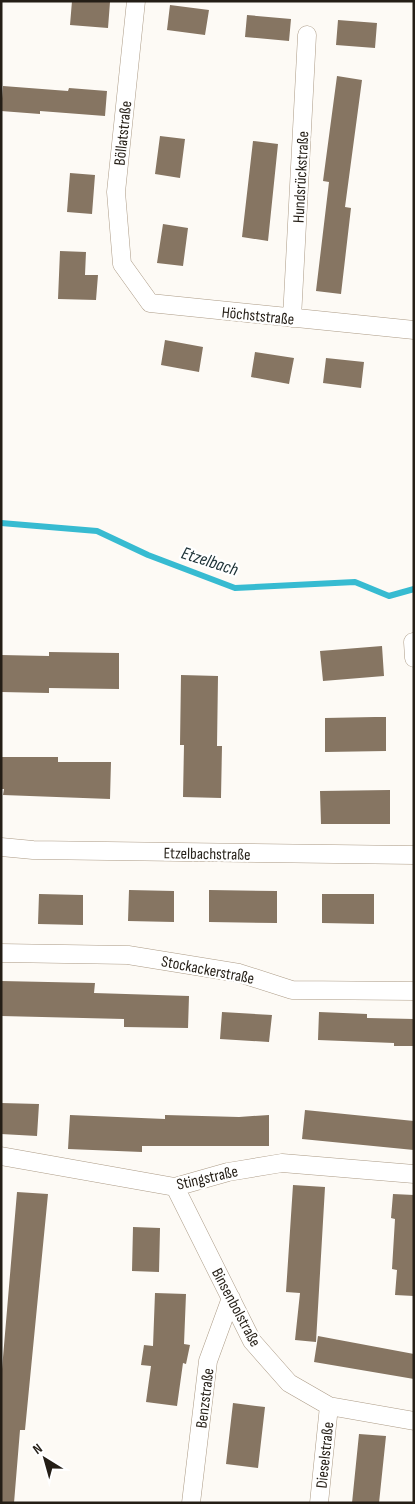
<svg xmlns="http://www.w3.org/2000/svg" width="415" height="1504" font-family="'Sofia Sans Condensed',sans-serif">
  <rect width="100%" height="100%" fill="#fdfaf5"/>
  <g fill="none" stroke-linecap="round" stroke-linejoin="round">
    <path stroke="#37bbd1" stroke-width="6" d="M1,523L97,531L148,555L235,588L355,582L389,596L414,589"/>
  </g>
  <path fill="#867562" d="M72,1L110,2L108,28L70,25Z
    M170,5L209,10L205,35L167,30Z
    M247,15L291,19L289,41L245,37Z
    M338,20L377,23L375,48L336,45Z
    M337,76L362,80L345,207L351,208L341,294L316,291L329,182L323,181Z
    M3,86L68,91L69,88L107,91L105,116L40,111V114L1,111Z
    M160,136L185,139L180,178L155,174Z
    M253,141L278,144L268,241L242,237Z
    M70,173L95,175L92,214L67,212Z
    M163,224L188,228L183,266L157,263Z
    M60,251L86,252L85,275H98L96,300L58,299Z
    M165,340L203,347L199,372L161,365Z
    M255,352L294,358L289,384L251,377Z
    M326,358L364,362L361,388L323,383Z
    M382,646L384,676L323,681L320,651Z
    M49,652L119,653V689L49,688V693L1,692V655L49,656Z
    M181,675L218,676L217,746H222L221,798L183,797L184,745H180Z
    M375,717H386V751L325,752V718Z
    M1,757H58V762H111L110,799L3,795L4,789H1Z
    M390,790V824H321L320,791Z
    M129,890L174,891V922L128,921Z
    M209,890L277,891V923L209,922Z
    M39,894L83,895V925L38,924Z
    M322,894H374V924L322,923Z
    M1,981L95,983L94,993L189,996L188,1028L124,1027V1019L1,1016Z
    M222,1012L272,1015L269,1042L220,1039Z
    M319,1012L367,1014V1018L414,1019V1046H394V1043L318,1040Z
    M1,1103L39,1104L37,1136L1,1134Z
    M305,1110L414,1121V1150L302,1139Z
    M70,1115L165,1119V1115L239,1117L269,1115V1146H142V1152L68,1149Z
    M293,1185L325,1187L316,1342L295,1340L300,1293L286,1292Z
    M17,1192L48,1194L25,1430H20L14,1503H1V1381Z
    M393,1194L414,1195V1296L395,1295L397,1270L392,1269L395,1219L391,1218Z
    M133,1227L160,1228L159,1272L132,1271Z
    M155,1293L186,1294L184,1344L190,1345L186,1364L183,1363L177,1406L146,1402L151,1366L141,1365L144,1345L153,1346Z
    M318,1336L414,1354V1379L314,1362Z
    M233,1403L265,1407L258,1468L226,1464Z
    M359,1434L386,1436L379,1503H352Z"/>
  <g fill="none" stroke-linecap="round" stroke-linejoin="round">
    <defs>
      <path id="street" d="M136,1L116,192L122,264L150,303L414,330
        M292,318L307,35
        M413,642L414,658
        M1,847L33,850L414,855
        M1,953L128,955L239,973L292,990L414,991
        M1,1156L175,1187L228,1172L282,1163L414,1174
        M175,1187L252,1341L289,1383L329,1406L414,1421
        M191,1503L208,1361L231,1298
        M319,1503L329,1406"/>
    </defs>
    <use href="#street" stroke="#ac9b86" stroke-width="19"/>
    <use href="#street" stroke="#fff" stroke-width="18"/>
  </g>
  <g text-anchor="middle" stroke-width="4.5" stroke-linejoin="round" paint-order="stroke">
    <g font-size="16" fill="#241e16" stroke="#fff">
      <text transform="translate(122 133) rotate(-84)" y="6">Böllatstraße</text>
      <text transform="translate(300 177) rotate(-87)" y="6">Hundsrückstraße</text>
      <text transform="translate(258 315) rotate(6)" y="6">Höchststraße</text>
      <text transform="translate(207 853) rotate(1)" y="6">Etzelbachstraße</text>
      <text transform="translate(208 969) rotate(11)" y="6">Stockackerstraße</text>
      <text transform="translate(207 1177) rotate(-13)" y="6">Stingstraße</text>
      <text transform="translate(237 1307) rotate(62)" y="6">Binsenbolstraße</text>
      <text transform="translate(204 1398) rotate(-83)" y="6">Benzstraße</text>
      <text transform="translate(324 1455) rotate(-84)" y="6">Dieselstraße</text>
    </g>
    <g font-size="18" font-style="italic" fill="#1b3035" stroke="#fff">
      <text transform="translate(210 561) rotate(18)" y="6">Etzelbach</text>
    </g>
  </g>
  <rect width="415" height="1504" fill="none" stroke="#241e16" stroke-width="5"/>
  <g transform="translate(45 1459) rotate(323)" stroke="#ffffff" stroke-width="4" paint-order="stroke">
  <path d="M0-4L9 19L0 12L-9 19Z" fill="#241e16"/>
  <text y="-8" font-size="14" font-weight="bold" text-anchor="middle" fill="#241e16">N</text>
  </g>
</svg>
